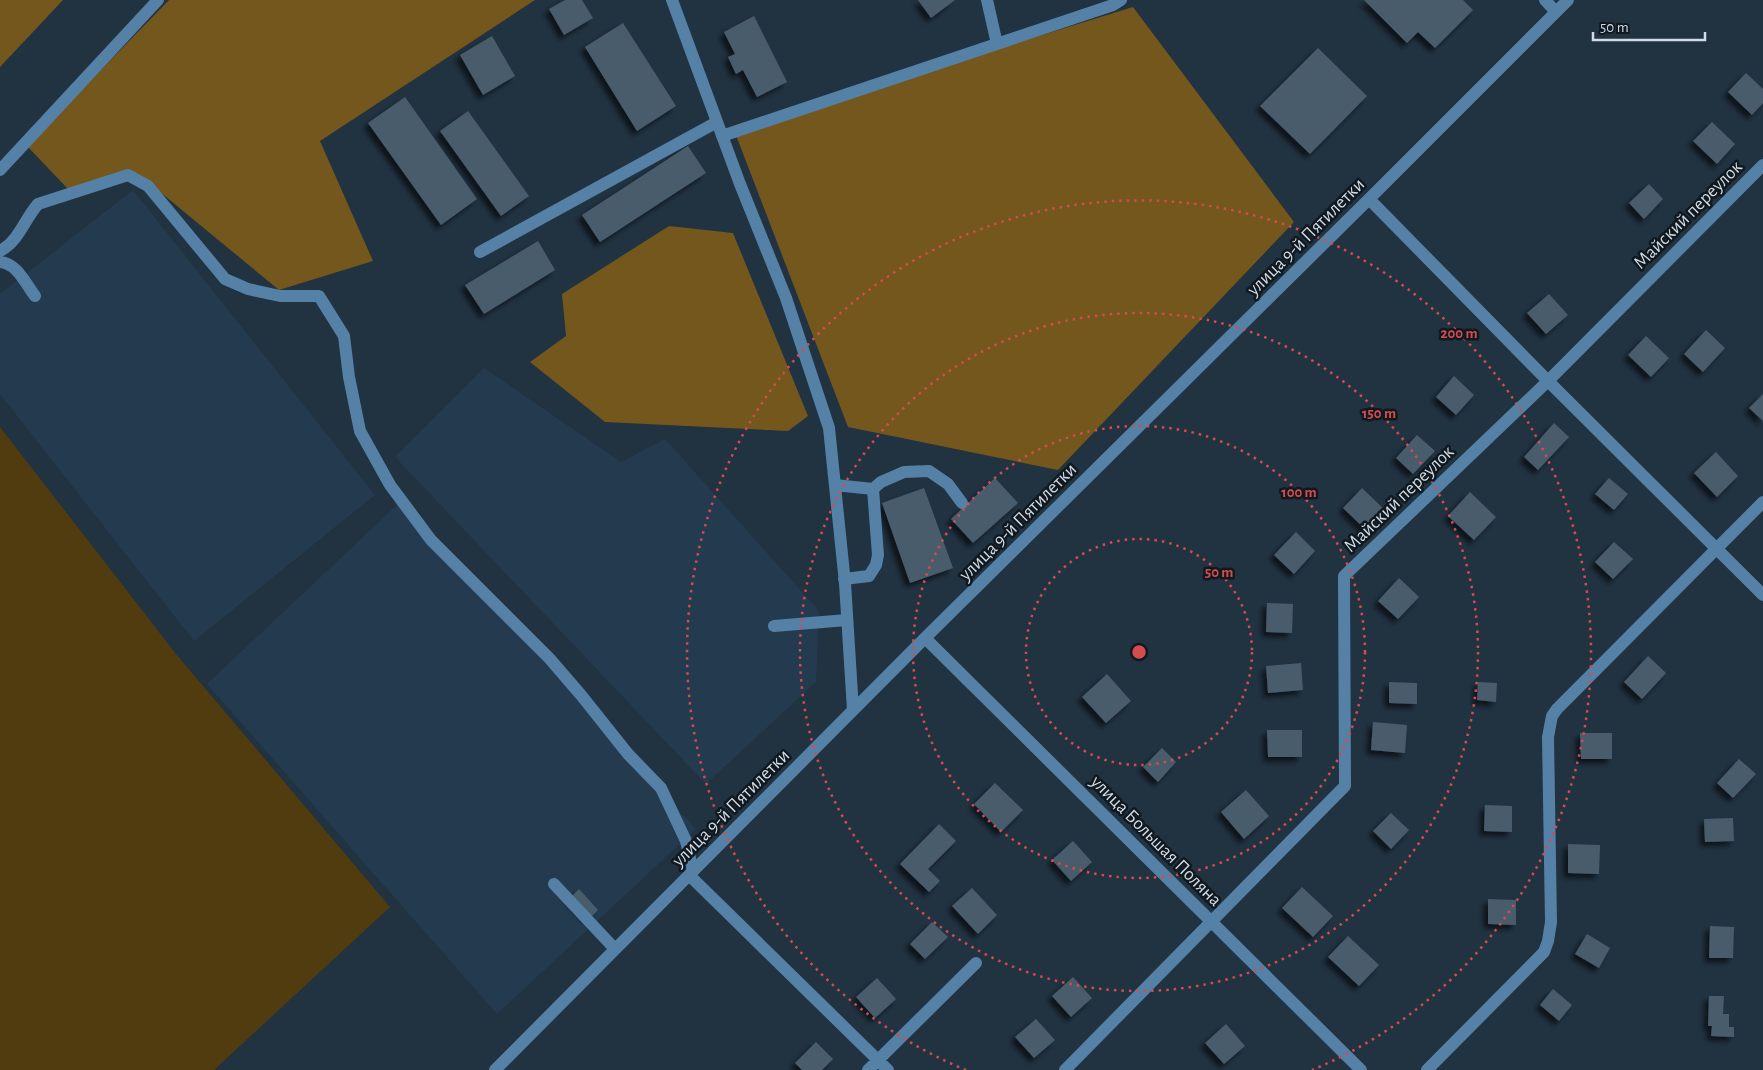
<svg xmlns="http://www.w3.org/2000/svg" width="1763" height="1070" font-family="'Alegreya Sans',sans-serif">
  <defs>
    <filter id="shadow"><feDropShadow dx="-4.5" dy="4.5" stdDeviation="2.5" flood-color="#0009"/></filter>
  </defs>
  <rect width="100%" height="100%" fill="#213241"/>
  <path fill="#243b4f" d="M133,190L375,495L194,641L0,394V294Z
    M484,368L621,462L665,439L819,611L816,682L706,784L395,457Z
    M399,503L696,829L497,1014L207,684Z"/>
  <path fill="#513c0f" d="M0,427L176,654L390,907L214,1070H0Z"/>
  <path fill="#73571c" d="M0,0H63L0,67Z
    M169,0H535L320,141L373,261L279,290L137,173L68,189L27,146Z
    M1133,7L1294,222L1058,470L848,427L734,130Z
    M669,226L733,233L808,416L788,431L605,422L530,362L566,336L562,294Z"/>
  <path fill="#495c6c" filter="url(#shadow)" d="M565,0H582L593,18L564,35L549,9Z
    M918,0H955L931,18Z
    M1364,0H1463L1473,10L1435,48L1418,32L1407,43Z
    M754,16L787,82L757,97L743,70L736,74L728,57L735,54L724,32Z
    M623,23L676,106L637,131L585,47Z
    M492,36L515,76L483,95L460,55Z
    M1318,48L1367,96L1310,154L1260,106Z
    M1746,73L1763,89V103L1752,115L1728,92Z
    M405,97L477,199L441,225L368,123Z
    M468,111L529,196L501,216L440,131Z
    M1712,122L1735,144L1717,164L1693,141Z
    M688,146L706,173L600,242L582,215Z
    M1649,184L1663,199L1644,219L1629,203Z
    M538,241L555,270L484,314L465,285Z
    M1549,294L1568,315L1546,334L1527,313Z
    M1706,330L1725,348L1703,372L1684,354Z
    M1646,336L1669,358L1651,377L1628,355Z
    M1454,376L1474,395L1456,415L1436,397Z
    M1763,394V421L1749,408Z
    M1554,423L1569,437L1538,470L1524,457Z
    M1417,435L1435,451L1413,474L1396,458Z
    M1716,452L1738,476L1717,497L1694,473Z
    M995,478L1018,503L973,543L951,519Z
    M1609,478L1628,494L1614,510L1595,494Z
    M924,488L953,568L910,583L882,503Z
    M1362,488L1386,511L1367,531L1343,508Z
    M1470,492L1496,517L1474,540L1448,516Z
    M1296,532L1315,551L1294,574L1274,555Z
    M1614,542L1633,559L1613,579L1595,562Z
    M1399,578L1419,597L1398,619L1378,601Z
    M1267,603L1293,604L1292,633L1266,632Z
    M1648,656L1666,673L1642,699L1624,682Z
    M1301,663L1303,690L1268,693L1266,666Z
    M1107,674L1131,701L1106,723L1082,697Z
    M1389,682L1417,683V704L1389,703Z
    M1478,682L1497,683L1496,702L1477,700Z
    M1373,722L1407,725L1405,753L1371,750Z
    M1267,730H1302V757H1268Z
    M1580,733H1612V759H1581Z
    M1162,748L1176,762L1158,782L1143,767Z
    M1739,759L1756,774L1733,798L1717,783Z
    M995,783L1023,810L1001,832L974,804Z
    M1246,790L1269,816L1244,839L1221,812Z
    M1485,805L1512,806V832L1484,831Z
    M1391,813L1409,830L1391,849L1373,831Z
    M1733,818L1734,841L1705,842L1704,819Z
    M939,824L956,841L928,869L940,881L929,892L900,864Z
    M1073,841L1092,862L1071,881L1052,860Z
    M1568,844L1600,845L1599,874L1568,873Z
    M1302,887L1333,916L1313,937L1282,908Z
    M972,888L997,915L978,934L952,906Z
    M579,889L598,910L589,919L570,898Z
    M1488,899L1516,900V925L1488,924Z
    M932,922L948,937L925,959L910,944Z
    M1710,926L1734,927L1733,958H1709Z
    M1587,934L1610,948L1599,968L1575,954Z
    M1348,936L1379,965L1359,986L1328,957Z
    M1073,977L1092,998L1071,1017L1052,996Z
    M877,978L896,999L875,1018L856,997Z
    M1553,989L1572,1005L1559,1021L1540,1005Z
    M1709,996H1724L1723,1014H1729V1027H1734V1037L1711,1036L1712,1026H1708Z
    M1036,1019L1055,1040L1034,1058L1015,1037Z
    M1226,1024L1245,1046L1224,1064L1205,1043Z
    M816,1042L833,1059L822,1070H802L795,1063Z"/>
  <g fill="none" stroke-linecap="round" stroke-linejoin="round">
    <path stroke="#5681a6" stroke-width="12" d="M672,0L740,184L786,298L829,428L845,583L853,710
      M987,0L997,44
      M1545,0L1556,12
      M722,136L1113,5L1121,0
      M0,170L158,0
      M1369,199L1548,381L1763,595
      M0,251C19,241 24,220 38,204L128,175L148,186L225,279L248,289L280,296H319L344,336L349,377L360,431L390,485L431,540L549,658L581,695L628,754L661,788L686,841L693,871
      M480,252L717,122
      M0,262C18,264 25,283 35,296
      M835,485L873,489L881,482L904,472L929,471L948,484L962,503
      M844,579L869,576L876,565L878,555L873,489
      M774,626L847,620
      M925,638L1361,1070
      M689,875L888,1070
      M554,884L615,949
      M495,1070L925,638L1369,199L1568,0
      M868,1070L976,963
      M1065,1070L1345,786L1344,576L1548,381L1763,165
      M1427,1070L1544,952L1548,941L1551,922L1548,737L1552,716L1557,709L1763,502"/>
  </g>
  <g fill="none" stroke="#d54c4e" stroke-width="2.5" stroke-dasharray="2.5 5">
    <circle cx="1139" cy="652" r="113"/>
    <circle cx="1139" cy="652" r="226"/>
    <circle cx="1139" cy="652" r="339"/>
    <path d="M966 1070A452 452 0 1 1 1312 1070"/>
  </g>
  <g text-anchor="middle" stroke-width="5" stroke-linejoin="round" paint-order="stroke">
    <g font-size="19" fill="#d0dbe5" stroke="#111920">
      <text transform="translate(1687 214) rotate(-45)" y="7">Майский переулок</text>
      <text transform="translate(1305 236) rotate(-45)" y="7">улица 9-й Пятилетки</text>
      <text transform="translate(1398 498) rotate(-44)" y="7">Майский переулок</text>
      <text transform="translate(1017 521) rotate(-45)" y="7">улица 9-й Пятилетки</text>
      <text transform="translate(730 807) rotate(-45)" y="7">улица 9-й Пятилетки</text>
      <text transform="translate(1157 840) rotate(45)" y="7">улица Большая Поляна</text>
    </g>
  </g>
  <circle cx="1139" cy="652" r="8" fill="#d54c4e" stroke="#111920" stroke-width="2.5"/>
  <g font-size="15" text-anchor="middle" font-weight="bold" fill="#d54c4e" stroke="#111920" stroke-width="5" stroke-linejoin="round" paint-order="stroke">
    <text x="1459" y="338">200 m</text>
    <text x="1379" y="418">150 m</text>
    <text x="1299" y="497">100 m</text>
    <text x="1219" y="577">50 m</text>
  </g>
  <path d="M1593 32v8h112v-8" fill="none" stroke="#d0dbe5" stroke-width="2.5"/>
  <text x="1600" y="32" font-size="15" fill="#d0dbe5" stroke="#111920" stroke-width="4" paint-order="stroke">50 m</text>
</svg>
